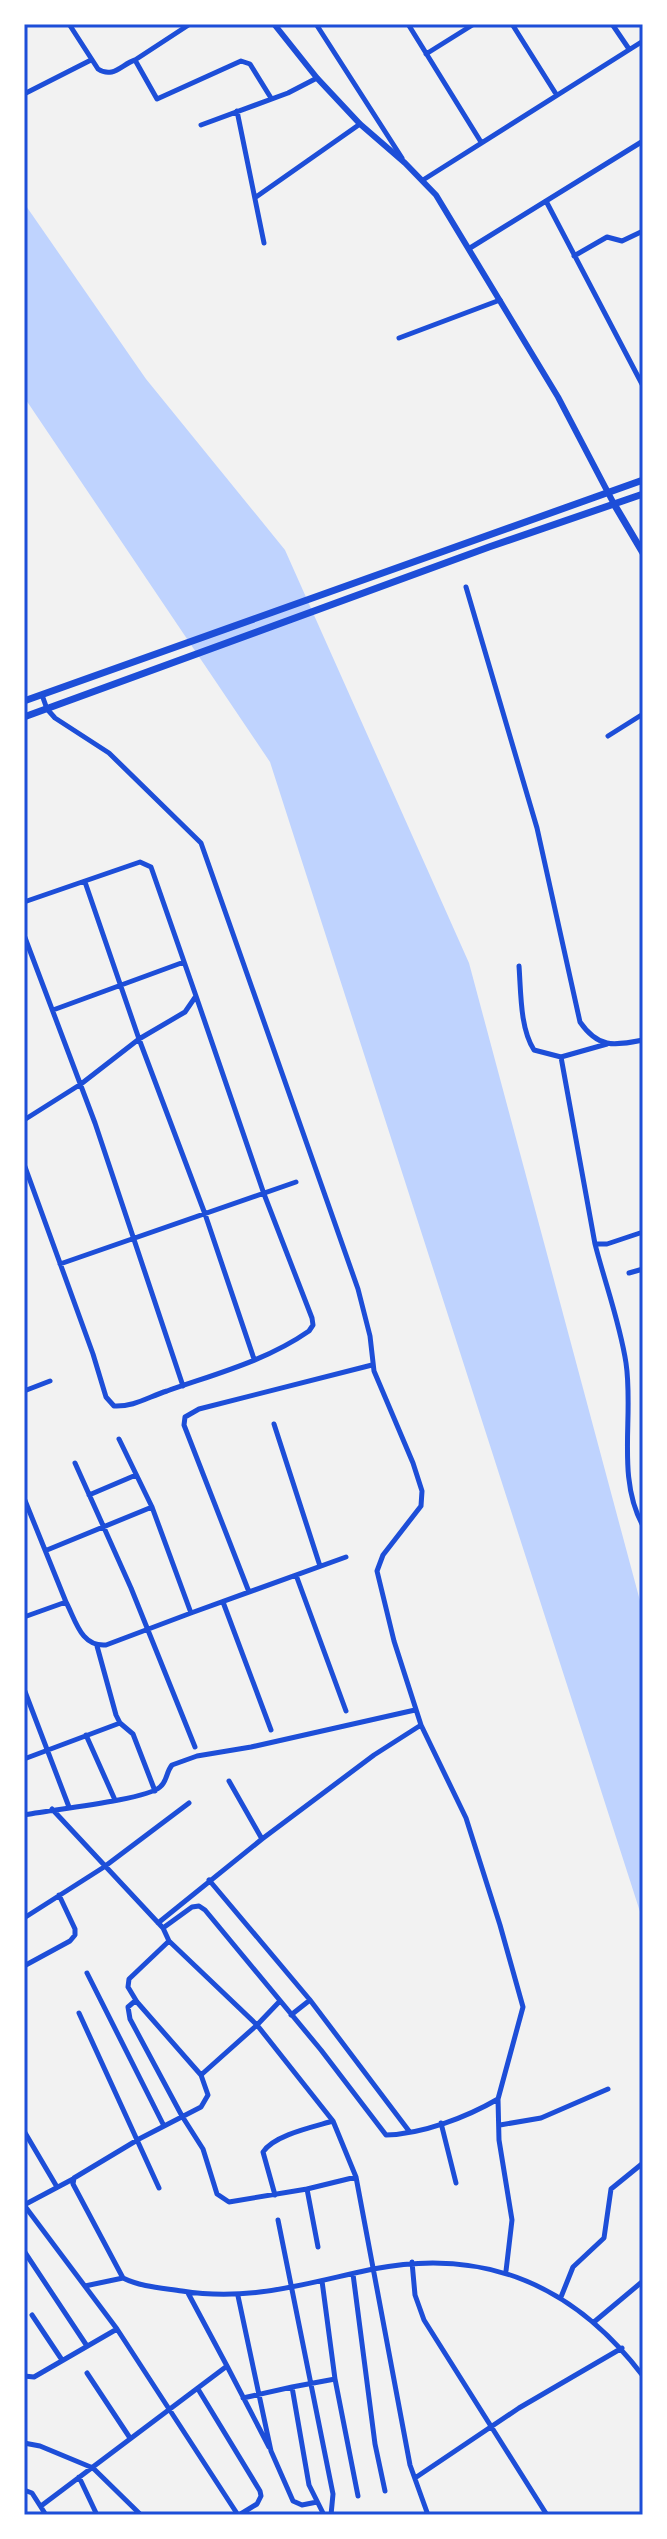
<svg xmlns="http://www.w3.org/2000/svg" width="667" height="2539" font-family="Inter,sans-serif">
  <rect width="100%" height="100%" fill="#f2f2f2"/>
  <path fill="#bfd3fe" d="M24,203L146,379L285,550L469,963L643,1612V1921L270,762L24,397Z"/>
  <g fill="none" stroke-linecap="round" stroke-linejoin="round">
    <path stroke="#1d4ed8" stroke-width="5" d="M69,24L98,69C113,79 122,64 135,60L157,99L241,61L250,64L271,98
      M316,24L402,158
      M408,24L481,142
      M512,24L556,94
      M612,24L629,49
      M426,54L474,24
      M135,60L190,24
      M24,94L91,60
      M237,111L264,243
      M201,125L288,93L317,78
      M423,180L643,41
      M256,197L360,124
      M546,201L643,386
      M470,248L643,141
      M574,256L607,237L622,241L643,231
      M399,338L500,300
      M466,587L537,828L580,1022C598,1048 613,1046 643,1040
      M42,695L47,709L55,718L109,753L201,843L358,1289L370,1336L374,1371L413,1463L422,1491L421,1506L383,1555L377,1571L394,1641L421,1725L374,1755L262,1839L158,1923
      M608,736L643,714
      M85,882L139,1039L205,1214L254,1359
      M24,902L140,862L151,867L196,996L185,1012L139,1039L81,1084L24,1120
      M24,935L95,1123L183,1386
      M519,966C521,993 520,1028 534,1050L561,1057L607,1044
      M53,1010L184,962
      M561,1057L595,1244H607L643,1232
      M24,1164L93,1354L106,1397L114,1406C134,1407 148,1397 167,1391C215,1374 266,1361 309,1331L313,1325L312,1318L264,1194L196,996
      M595,1244C605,1283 620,1323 626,1363C634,1416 616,1478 643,1526
      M60,1264L296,1182
      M629,1273L643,1269
      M24,1391L50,1381
      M274,1424L320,1566
      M75,1463L131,1588L195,1747
      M89,1495L136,1475
      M24,1498L66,1602L24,1617
      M152,1507L191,1613L346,1557
      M47,1550L152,1507L119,1439
      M296,1575L346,1711
      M249,1592L184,1425L185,1417L199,1409L372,1365
      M66,1602C76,1621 81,1647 106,1645L191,1613
      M223,1602L271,1730
      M97,1646L116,1715L120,1723L133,1734L155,1791
      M24,1689L69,1807
      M421,1725L466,1818L500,1925L523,2007L498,2099L499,2140L512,2220L506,2271
      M86,1735L115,1800
      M24,1759L120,1723
      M229,1781L262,1839
      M52,1809L163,1928L169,1941L257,2025L333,2121L356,2177L410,2465L428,2515
      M24,1815C49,1810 146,1800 160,1787C167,1782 166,1772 172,1765L197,1756L251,1747L415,1710
      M209,1880L310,2000L291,2015
      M24,1918L104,1867L189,1803
      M163,1928L192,1907L199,1906L205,1910L321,2050L386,2135C423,2134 467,2117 498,2099
      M169,1941L129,1979L128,1987L137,2002L201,2075
      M24,1966L70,1941L75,1935V1929L59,1895
      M87,1973L164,2126
      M310,2000L409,2131
      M135,2001L128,2007L130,2019L182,2116L203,2149L217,2194L229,2202L307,2189
      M279,2002L257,2025L201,2075L208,2095L201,2107L139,2139L74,2178L73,2184L123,2278C141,2287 163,2288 182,2291C251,2302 307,2283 373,2269C486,2247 574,2285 643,2376
      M79,2013L159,2188
      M441,2123L456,2183
      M500,2125L541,2118L608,2089
      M24,2131L57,2187
      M73,2179L24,2205L117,2329L238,2515
      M275,2195L263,2152C274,2135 313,2127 333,2121
      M278,2220L333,2494L331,2515
      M318,2247L307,2189L356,2177
      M24,2251L87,2346
      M412,2262L415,2295L424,2320L547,2515
      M353,2274L375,2444L385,2491
      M322,2281L335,2379L358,2496
      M85,2286L123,2278
      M238,2296L271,2451L293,2501L302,2505L317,2502
      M561,2297L573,2267L604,2238L611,2189L643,2163
      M32,2315L62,2360
      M594,2322L643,2281
      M227,2366L269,2447
      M87,2373L130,2438
      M24,2376L34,2377L117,2329
      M198,2389L260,2491L261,2496L257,2504L239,2515
      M243,2398L292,2387
      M24,2443L40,2446L93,2468L141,2515
      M79,2477L97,2515
      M415,2478L519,2408L622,2348
      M24,2490L32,2493L46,2515
      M41,2506L227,2366L188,2293
      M324,2515L309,2485L292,2387L335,2379"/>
    <path stroke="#1d4ed8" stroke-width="6" d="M274,24L317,78L360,124L405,163L436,195L558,397L614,504"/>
    <path stroke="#1d4ed8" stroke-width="7" d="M614,504L643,553
      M24,701L643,480
      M24,717L489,547L643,494"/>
  </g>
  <rect width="667" height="2539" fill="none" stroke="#ffffff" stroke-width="52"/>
  <rect x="26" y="26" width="615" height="2487" fill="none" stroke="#1d4ed8" stroke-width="3"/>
</svg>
